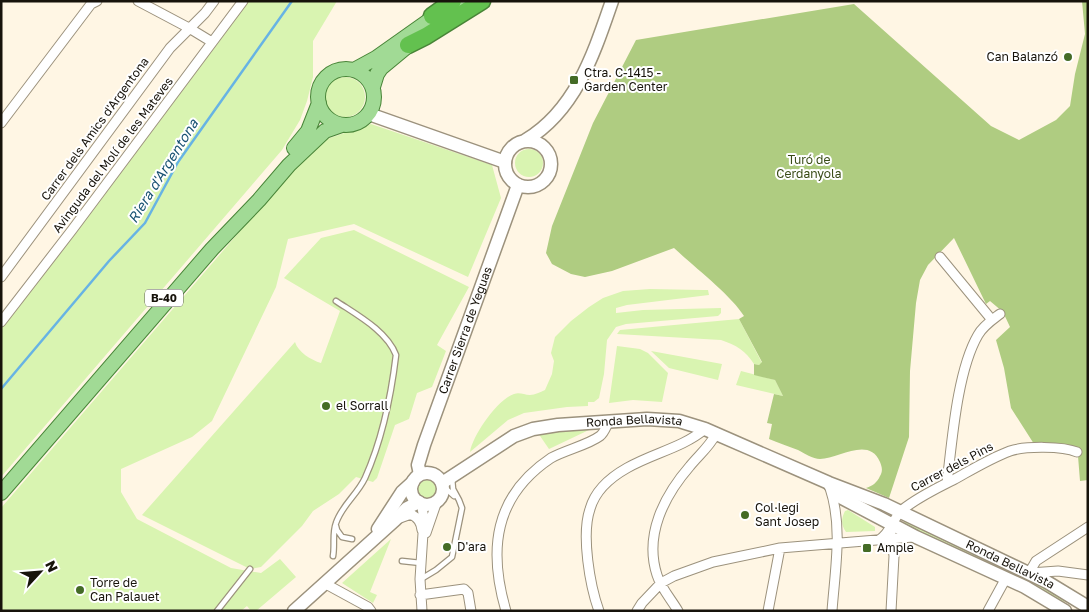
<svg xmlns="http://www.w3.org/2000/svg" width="1089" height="612" font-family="'Golos Text',sans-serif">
  <rect width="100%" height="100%" fill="#fff6e4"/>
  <path fill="#d9f4b1" d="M248,1H337L313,41V77L307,101L300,120L282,150L1,477V323L145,139Z
    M325 97a20 20 0 1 1 40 0a20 20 0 1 1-40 0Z
    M371,124L492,165L501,198L468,277L354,224L288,239L276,287L212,421L192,437L121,469V492L137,519L231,568L261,573L280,559L296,577L256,611H251L247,606L241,611H1V508L285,179L327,139Z
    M515 163a14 14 0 1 1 28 0a14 14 0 1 1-28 0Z
    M354,230L469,287L437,345L446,351L432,387L417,393L409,419L395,425L377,478L373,482L356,477L339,494L313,511L302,526L261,567L250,569L142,515L295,342C298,352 311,360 321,363L340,311L284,278L321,238Z
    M650,289L703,290H708L709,295L627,305L616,308V313L643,310L721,308V313L718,316L626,324L616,327L607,340L604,374L599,398L594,402H588V406L567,407L524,413L508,420L470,452C473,435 497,400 514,394C520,392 524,395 530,395C535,395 540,392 545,390L552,374L554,361L551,353L555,337L571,321L589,307L603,298L623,291Z
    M739,319L762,363L759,365L754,364C746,351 736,345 721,340L617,334L620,330Z
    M617,346L640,349L648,353L668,373L662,402L633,400L609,403Z
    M651,351L722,364L718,380L669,368Z
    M741,371L775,380L783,396L736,385Z
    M591,429L549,449L538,433Z
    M417 490a10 10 0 1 1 20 0a10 10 0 1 1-20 0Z
    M848,510L875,527V531L846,532C841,525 841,519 845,511Z
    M905,521L1030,579L1075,606L1067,602L1061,601L903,524Z
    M391,539L370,592L377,595L373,603L342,583Z"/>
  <path fill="#afcc81" d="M1082,1H1088V480L1080,481L1078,456L1081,451L1072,445L1062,446L1034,444L1011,408L1004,368L996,340L1010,327L1003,312L990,301L986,304L954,238L928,265L920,280L916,303L910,371L909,437L889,498L866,488C872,486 877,483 880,476C883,471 882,467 880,462C869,436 838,459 820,459C813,459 804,453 798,450C788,446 778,443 769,439L772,424L767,423L774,394L783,396L775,380L754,375V364L759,365L762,362L739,319L744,316C731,295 693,266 674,248L612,271L585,277L571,274L552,264L546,253L552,226L593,123L636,40L854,4L991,126L1019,140L1056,120L1070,106L1075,74L1085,34Z"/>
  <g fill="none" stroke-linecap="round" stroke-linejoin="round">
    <path stroke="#67b3e4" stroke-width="2.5" d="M1,389L109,261L145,223L178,162L292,1"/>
    <defs>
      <path id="lane" d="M442,485L454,496
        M336,526L337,530L342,537L352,539
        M333,556C335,545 332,533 336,523C342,505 357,495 365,478C382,440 391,397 396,355C387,331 357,315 336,301
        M402,561L421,563
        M421,579L436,570L452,557L462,508L459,500L453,489L452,478
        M217,611L250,569"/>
      <path id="street" d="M138,1L189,28L212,42
        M1,123L91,4L97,1
        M940,257L992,320
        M1,277L170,48L205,13L214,1
        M1,322L72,230L243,1
        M947,483C952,442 957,371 978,335C983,326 992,320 1000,314
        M830,488C843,527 835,570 832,611
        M421,503L424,518L420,579L422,611
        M400,518L411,514C418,518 421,522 422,530
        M426,533L437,501
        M891,534L894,556L891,611
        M879,540C891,533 893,518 902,510C918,497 937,488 955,479C973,469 991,458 1010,451C1025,446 1063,446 1077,452
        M1029,573L1036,561L1088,527
        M1030,573L1058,571L1088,575
        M324,583L368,607L371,611
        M420,595L464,589L468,593L471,611
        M506,611C488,550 494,496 551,458C565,450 588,445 600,436C604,433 606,427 608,423
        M599,611C590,586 581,535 590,509C595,491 611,477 627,468C653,453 682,448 705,429
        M637,611L642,603L661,583L674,576L713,562L780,548L913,537
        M678,611C671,599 661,588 657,575C644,535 664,496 690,466C699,455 709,447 716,434
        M768,611L780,548
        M988,611L1006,578"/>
      <g id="secondary">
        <path d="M369,114L505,162"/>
        <path d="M526,140C576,110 594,53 612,1"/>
        <circle cx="528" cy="164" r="23"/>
        <circle cx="427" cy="489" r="16"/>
        <path id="s1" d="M420,474L418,465L424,445L518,185"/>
        <path id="s2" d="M442,483L514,436L533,429L558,425L647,419L679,421L705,429L829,483L884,504L1047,582L1088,607"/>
        <path d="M830,485L842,498L916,537L1025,587L1065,611"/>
        <path d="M378,529L402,492L413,482"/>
        <path d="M294,611L395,520L407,508L419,502"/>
      </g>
      <path id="primary" d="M447,15L466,1
        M318 97a28 28 0 1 1 56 0a28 28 0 1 1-56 0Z
        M354,70L376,58L441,12
        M373,87L377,74L381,68L416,39
        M294,148L308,131L319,103
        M1,493L212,249L259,200L289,165L325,131L342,125"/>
      <path id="highway" d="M432,16L453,1
        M408,45L426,36L482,1"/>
    </defs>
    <use href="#lane" stroke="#9c927d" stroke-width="7"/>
    <use href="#street" stroke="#9c927d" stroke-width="11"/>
    <use href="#secondary" stroke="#9c927d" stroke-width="15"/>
    <use href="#primary" stroke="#488437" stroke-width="16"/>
    <use href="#highway" stroke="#488437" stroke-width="19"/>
    <use href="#lane" stroke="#fff" stroke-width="4.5"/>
    <use href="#street" stroke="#fff" stroke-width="9"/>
    <use href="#secondary" stroke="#fff" stroke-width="12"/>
    <use href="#primary" stroke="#a1da95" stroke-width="14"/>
    <use href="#highway" stroke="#63c14f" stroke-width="16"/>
  </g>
  <g fill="#446b26" stroke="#fff" stroke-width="2">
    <circle cx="1068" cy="57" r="5"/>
    <rect x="569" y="75" width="10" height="10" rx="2.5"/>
    <circle cx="326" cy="406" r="5"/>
    <circle cx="745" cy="515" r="5"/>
    <circle cx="447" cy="547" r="5"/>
    <rect x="862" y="543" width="10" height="10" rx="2.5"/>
    <circle cx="80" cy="590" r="5"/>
  </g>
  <g text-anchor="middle" stroke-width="4" stroke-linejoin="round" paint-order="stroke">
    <rect fill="#fff" stroke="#5d5a54" stroke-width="1" x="145" y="289.5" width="38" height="17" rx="4"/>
    <g font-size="11" font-weight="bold" fill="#17130b">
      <text x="164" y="302">B-40</text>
    </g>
    <g font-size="12" fill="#17130b" stroke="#fff" text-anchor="start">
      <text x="1058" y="61" text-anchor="end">Can Balanzó</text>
      <text x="584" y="77">Ctra. C-1415 -<tspan x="584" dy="14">Garden Center</tspan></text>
      <text x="336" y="410">el Sorrall</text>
      <text x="755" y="512">Col·legi<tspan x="755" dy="14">Sant Josep</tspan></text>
      <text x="457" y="551">D'ara</text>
      <text x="877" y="552">Ample</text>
      <text x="90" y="587">Torre de<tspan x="90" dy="14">Can Palauet</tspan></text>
    </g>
    <g font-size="12" fill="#17130b" stroke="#fff">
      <text transform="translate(95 129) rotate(-54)" y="4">Carrer dels Amics d'Argentona</text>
      <text transform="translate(113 155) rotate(-53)" y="4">Avinguda del Molí de les Mateves</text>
      <text dy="4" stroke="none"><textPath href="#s1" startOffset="152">Carrer Sierra de Yeguas</textPath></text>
      <text dy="4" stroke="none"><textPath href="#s2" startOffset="208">Ronda Bellavista</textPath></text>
      <text transform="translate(952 467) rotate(-28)" y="4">Carrer dels Pins</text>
      <text dy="4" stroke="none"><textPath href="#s2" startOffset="614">Ronda Bellavista</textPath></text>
    </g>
    <g font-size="12" fill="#394b16" stroke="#fff">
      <text x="809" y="164">Turó de<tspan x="809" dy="14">Cerdanyola</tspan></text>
    </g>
    <g font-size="14" font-style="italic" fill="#195273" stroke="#fff">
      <text transform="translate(163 171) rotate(-58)" y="5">Riera d'Argentona</text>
    </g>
  </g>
  <rect width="1089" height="612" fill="none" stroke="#17130b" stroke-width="5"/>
  <g transform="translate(40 572) rotate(64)" stroke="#ffffff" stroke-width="4" paint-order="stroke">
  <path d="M0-4L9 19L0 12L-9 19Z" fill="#17130b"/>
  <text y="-8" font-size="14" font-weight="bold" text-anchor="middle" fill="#17130b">N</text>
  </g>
</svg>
